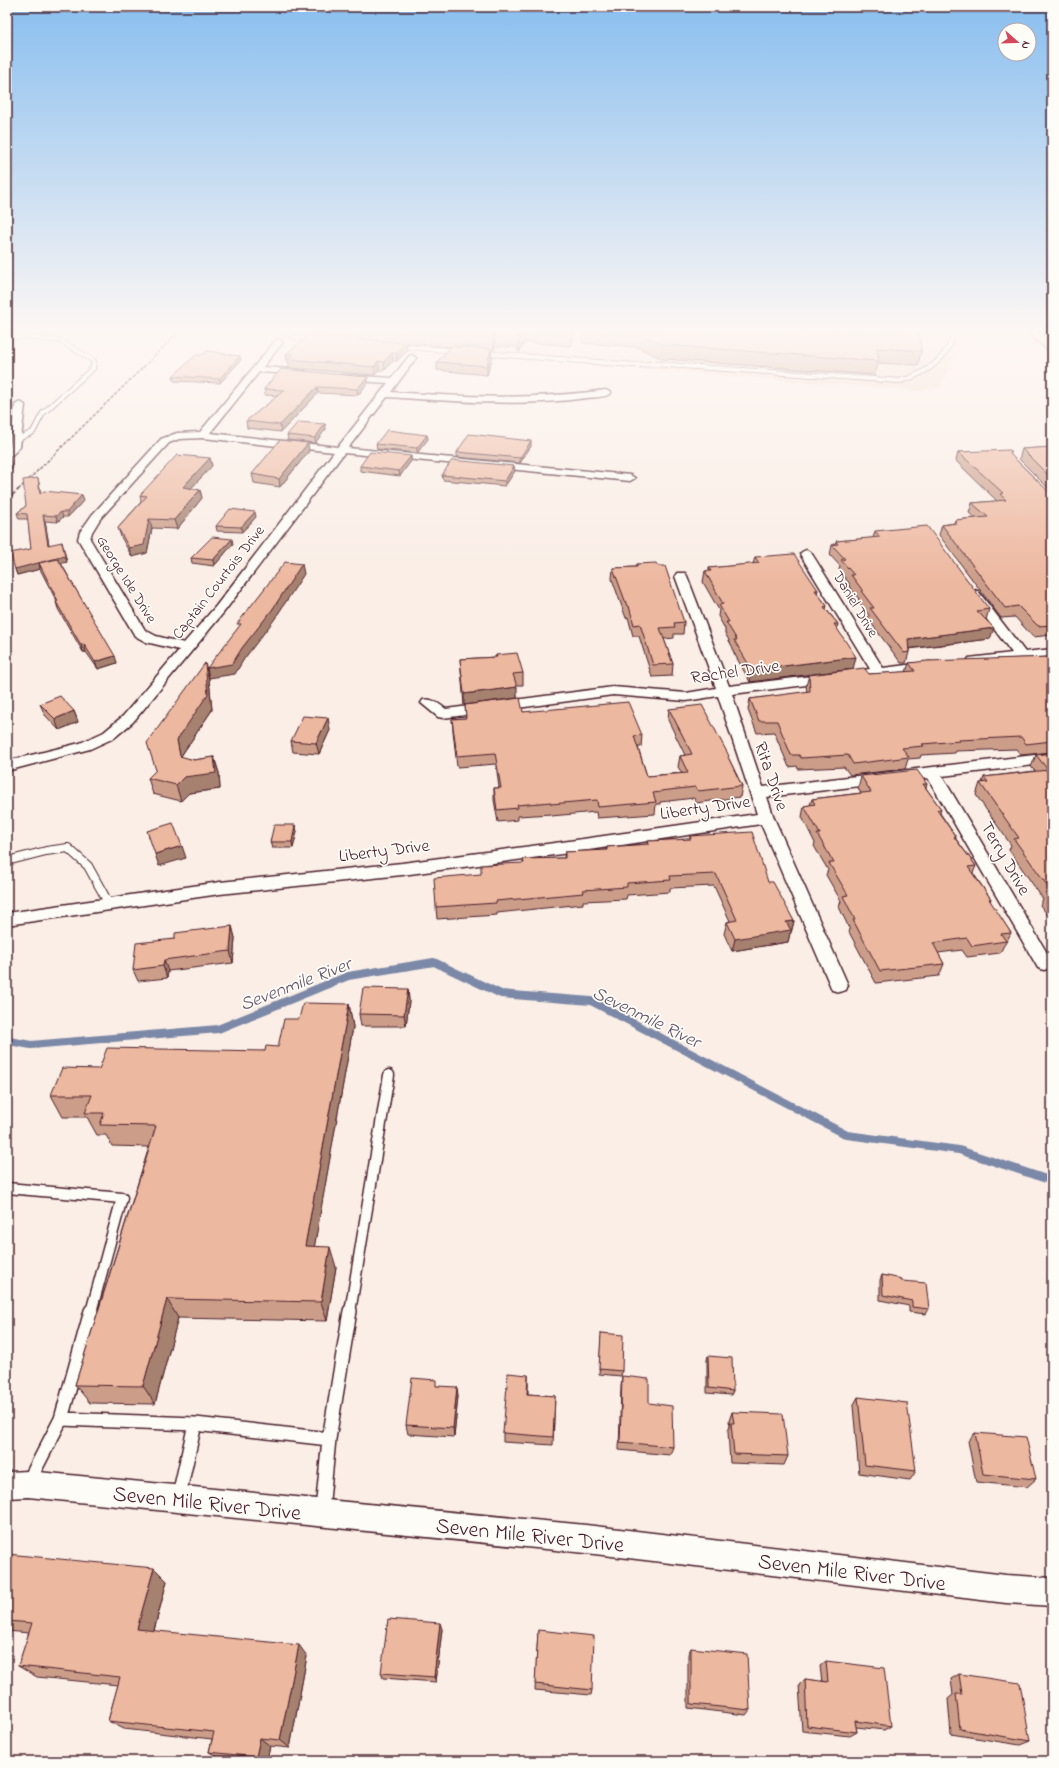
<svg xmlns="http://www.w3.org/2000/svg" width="1059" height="1768" font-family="'Indie Flower',sans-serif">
  <rect width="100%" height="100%" fill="#faeee6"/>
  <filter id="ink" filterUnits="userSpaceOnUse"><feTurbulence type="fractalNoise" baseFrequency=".025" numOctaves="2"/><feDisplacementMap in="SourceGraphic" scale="8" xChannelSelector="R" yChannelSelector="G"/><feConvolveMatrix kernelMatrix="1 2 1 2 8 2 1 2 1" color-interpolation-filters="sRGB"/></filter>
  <g filter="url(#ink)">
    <path fill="#f6ded1" d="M265,332H964L965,339L940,387L920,391L268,339Z"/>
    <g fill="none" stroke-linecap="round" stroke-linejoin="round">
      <path stroke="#7b88a7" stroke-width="8" d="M9,1041L31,1045L218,1029L348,976L434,962L501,994L591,1001L847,1135L959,1150L1052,1181"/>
      <defs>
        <path id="service-far3" d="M284,333L295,337L314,340
          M7,337H31L61,341L94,361L93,368L43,413L33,432L16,440
          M397,346L458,351
          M481,353L634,365L655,364L900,381C924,375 950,358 953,332"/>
        <path id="service-far2" d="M7,861L46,851L68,848L88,866L109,904"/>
        <path id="service-far1" d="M7,1188L122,1198L91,1312
          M350,1312L389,1075"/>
        <path id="service" d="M61,1419L195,1424L329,1439
          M29,1481L61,1419L91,1311
          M179,1495L195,1424
          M322,1510L329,1439L350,1311"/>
        <path id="minor" d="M276,340H279L283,342L263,367L302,370L305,371L306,373L305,375L259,372L210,433L338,447L388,383L344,380L340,377L341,375L392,378L409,356L412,355L416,358L391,392C463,397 534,400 606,390L611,393C606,398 594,397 587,398C521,407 453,401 387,397L348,448L630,475L635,478L630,481L344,453L224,612L133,722L114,738L90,749L7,771V761L80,743L104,732L123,716L179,650L146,642L135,636L78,539L80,532L92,515L161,439L177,433L200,432ZM203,438L334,452L216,606L184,643L156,636L145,630L90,539L92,532L100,519L169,443L179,439Z
          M20,402L25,405L20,447L11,456L7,457V449L10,446L15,405Z
          M806,550L810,552L812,554L883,668L930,662L935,663L937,666L935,669L930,670L732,694L763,787L1052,753V763L942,776L1050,958L1052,961L1050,968L1044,970L1038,968L928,778L767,797L774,818L848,985L846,990L839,992L832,990L830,985L761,824L562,854L402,875L220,894L7,925V913L220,882L402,863L562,842L757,814L718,696L686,701L613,695L443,718L438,717L421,703L423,700C433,698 438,704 446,709L613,687L686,693L716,688L675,576L677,573H685L687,576L729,686L870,669L800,554L802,552Z
          M974,590L978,591L1025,652L1052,649V657L974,665L969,664L967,661L969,658L1012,653L968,594L970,591Z
          M28,1471L586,1525L1006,1575L1052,1578V1606L1006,1603L586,1553L28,1497L7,1498V1472Z"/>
        <path id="motorway" d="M1027,332H1039L1052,343V351L1048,350Z"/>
      </defs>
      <use href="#service-far3" stroke="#4a1f2b" stroke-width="6"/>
      <use href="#service-far2" stroke="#4a1f2b" stroke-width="10"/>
      <use href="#service-far1" stroke="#4a1f2b" stroke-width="13"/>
      <use href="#service" stroke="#4a1f2b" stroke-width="16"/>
      <use href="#minor" stroke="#4a1f2b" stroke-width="3"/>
      <use href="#motorway" stroke="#4a1f2b" stroke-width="3"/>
      <use href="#service-far3" stroke="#fdfcf7" stroke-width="4.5"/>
      <use href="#service-far2" stroke="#fdfcf7" stroke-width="8"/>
      <use href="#service-far1" stroke="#fdfcf7" stroke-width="10"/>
      <use href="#service" stroke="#fdfcf7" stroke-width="13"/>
      <use href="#minor" fill="#fdfcf7" fill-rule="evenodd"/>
      <use href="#motorway" fill="#faddab" fill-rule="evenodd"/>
      <path stroke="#4a1f2b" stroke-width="1.5" stroke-dasharray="3.5 1.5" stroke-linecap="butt" d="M18,490L179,332"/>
      <path stroke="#4a1f2b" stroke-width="2" stroke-dasharray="4.5 2" stroke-linecap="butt" d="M7,500L19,489"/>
    </g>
    <path fill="#cc9e8a" stroke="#4a1f2b" d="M317,332H575L571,346L525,342L519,352L516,347L495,346L494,350H491L492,358L487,375L437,370V362L451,347L406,343L407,351L397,361H393L385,370H379L375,375L289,368V362H287L286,354L318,336Z
      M580,332H919L921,351L918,365L878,363L875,375L663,359L637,347L583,343Z
      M240,356L241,360L220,383L174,381L173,376Z
      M368,383L358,395L318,393L281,432L247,428L246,421L278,396L265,395L264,389Z
      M325,424L326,429L315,443L288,440L287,435Z
      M427,435L428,439L417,453L377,449L376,444Z
      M531,446L520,463L457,457V452Z
      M1052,447V492L1019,459L1022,449Z
      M309,451L280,487L254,483L252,474Z
      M958,452L1011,455L1050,493L1052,494V635L1033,637L1015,617L1001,618L939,535L942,525L954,523L955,520L975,518L969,513L972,503L997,501L956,461Z
      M411,456V461L400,476L360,471V466Z
      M210,458L212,466L191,488L200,490L202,498L177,529L152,528L147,553L132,557L121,537L118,528L141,502L140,495Z
      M514,466L515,471L505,486L443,480L442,475Z
      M39,483L41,493L82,495L84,500L68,517H63L58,522L45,521L49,545L63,548L67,562L61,563L117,663L98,669L86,652H83L58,609L56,602H57L40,569L17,575L15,569L31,549L28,519H19L17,513L26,506Z
      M256,517L242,532L217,531L216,526Z
      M875,531L989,609L986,620L990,639L909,649V652L906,663H901L868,619L869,615L858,601L859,599L849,586V583L839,570L840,566L830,555L832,545L835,544L836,541L873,538Z
      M233,544L214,566L192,563L191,558Z
      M755,557L818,590L817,593L827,606L826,609L838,624L837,629L853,669L750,682L733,651V648L725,633V629L718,616L719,610L703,582L705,571H709V568L753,564Z
      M637,564L658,566L684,622L683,634H674V638L664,639L673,664L672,676L652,677L639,636H633L628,617L626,618L612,579L613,568L636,567Z
      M496,655L523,673V685H516L517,698L464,705L460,659L496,657Z
      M1052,655V752L1021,755L1016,749L956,751L955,753L921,755L920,758L908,759L905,769L850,775L844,767L798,769L797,766L789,767L774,732L757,733L748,710L750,699L807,692L806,686L809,675L869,674L906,672L909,663L1049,657V656Z
      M205,663L209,679L212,710L181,756V757L194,760L214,757L219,773L220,789L189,793L181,801L153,794L148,778L156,770Z
      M40,704L74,711L78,722L59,730L45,715Z
      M465,705L523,712L642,735L641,747H638L647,776L682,773L678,767L680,756L685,755L668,720L669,709L729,759L742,786L740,797L696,803L694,798L660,802V804H656L655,814L597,818L596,812L551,816V814L518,816V820L498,822L494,800V788H499L496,764L457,767L453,731L452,719L466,718Z
      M330,730L319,754L293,752L291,741Z
      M1052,753V921L1040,905L1043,899L1009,850L1011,845L976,795L980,783H982L984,777L1035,771L1031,767L1036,755Z
      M861,776L927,784L926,788L941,809L940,813L956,837V839L976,866L973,873L991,899L990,902L1011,933L1005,944L1004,945L1000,953L967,957L962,950L938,953L944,964L939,976L876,983L849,932L850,930L839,907L841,901L826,875L828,870L814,846L815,843L802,817L804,806L810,805L812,799L861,793L858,788Z
      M297,831L293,848H272L270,842Z
      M690,836L768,882L794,921L791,933H790L788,942L732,951L724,934L727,922L730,921L714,886L670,888V892L627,895L626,899L583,901V904L497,913V915L437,919L436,907L523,863V859L564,858L565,852L606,850L607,847L648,844V841L690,839Z
      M232,926L235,938L233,963L168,971L167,978L138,981L133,970L175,939Z
      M408,989L409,1001L406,1026H361L359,1014Z
      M349,1004L353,1027L314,1247L336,1267L327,1321L178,1318L155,1404L90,1403L75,1385L149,1147L112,1146L106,1135H97L87,1117H63L51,1095L99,1069L265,1051L278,1047L299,1019Z
      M882,1275L902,1281L929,1309L926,1314L909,1312V1306L880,1300V1280Z
      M601,1337L622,1371L621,1376L599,1374Z
      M708,1356L733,1391L731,1395L707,1393V1360Z
      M622,1376L649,1403L673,1447L670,1455L619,1450L621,1386Z
      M528,1384V1394L555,1396L553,1445L503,1442V1433Z
      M437,1386L458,1396L454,1437L408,1434L406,1425Z
      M858,1397L916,1471L910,1480L859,1473L853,1406Z
      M732,1412L788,1456L784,1465L730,1463L728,1431L730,1426L729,1421Z
      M975,1433L1036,1479L1027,1487L976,1482L968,1441Z
      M7,1554L167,1581L154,1631L307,1656L290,1748L270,1746L267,1761H236L222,1759L209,1752L212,1739L124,1729L108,1721L118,1685L37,1677L18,1666L29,1633L7,1631Z
      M442,1629L436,1682L383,1678L381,1673Z
      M538,1630L592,1690L591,1695L535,1690Z
      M691,1648L750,1710L746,1715L688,1708V1654Z
      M826,1661L891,1726L884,1730L856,1727L857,1732L850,1736L802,1731L799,1685L805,1679L822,1682L820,1666Z
      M959,1674L1030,1741L1020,1745L951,1734L948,1699L953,1695L951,1679Z"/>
    <path fill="#a68170" stroke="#4a1f2b" d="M495,332V346L494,350L493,336Z
      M523,332H525V342L519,352V338Z
      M571,332H575L571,346Z
      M406,343L407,351L397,361L396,353Z
      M491,349L492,358L487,375V366Z
      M392,353L393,361L385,370L384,362Z
      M240,356L241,360L220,383L219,379Z
      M378,361L379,370L375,375L374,367Z
      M368,377V383L358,395L357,389Z
      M317,387L318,393L281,432L280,425Z
      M325,424L326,429L315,443V438Z
      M427,435L428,439L417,453V448Z
      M531,441V446L520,463V458Z
      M308,443L309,451L280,487L279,479Z
      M8,453L13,468L7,474V454Z
      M411,456V461L400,476L399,471Z
      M210,458L212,466L185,495L183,487Z
      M514,466L515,471L505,486V481Z
      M38,478L39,483L42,499L40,494Z
      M200,490L202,498L177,529L174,520Z
      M82,495L84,500L68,517L67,512Z
      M61,512L63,517L58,522L56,516Z
      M255,512L256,517L242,532L241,527Z
      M43,515L45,521L50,551L48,545Z
      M149,519L152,528L147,553L132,557L129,548Z
      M232,539L233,544L214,566L213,560Z
      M62,542L67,562L41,568L39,563L40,569L17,575L15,569Z
      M302,564L304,574L274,620L244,659L235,674L209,678L207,668L242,648Z
      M994,628L990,639L905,649L908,639Z
      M84,644L86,652H83L81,645Z
      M115,656L117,663L98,669L95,662Z
      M856,657L853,669L750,682L752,670Z
      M205,663L209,679L212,710L181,756L185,772L180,756L177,740Z
      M517,687V698L464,705V694Z
      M74,711L78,722L59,730L55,719Z
      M328,718L330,730L319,754L316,743Z
      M214,757L219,773L220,789L189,793L181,801L176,785L184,777Z
      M295,825L297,831L293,848L292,842Z
      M182,846L186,858L159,866L155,854Z
      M794,921L791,933H790L788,942L732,951L735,939L786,922Z
      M232,926L235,938L233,963L230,951Z
      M164,960L168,971L167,978L163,966Z
      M408,989L409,1001L406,1026L404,1015Z
      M349,1004L353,1027L311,1266L305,1246Z
      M330,1247L336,1267L327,1321L321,1302Z
      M167,1299L178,1318L155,1404L143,1386Z
      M528,1375V1384L527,1403V1394Z
      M457,1387L458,1396L454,1437L453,1428Z
      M154,1568L167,1581L151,1641L137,1629Z
      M440,1623L442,1629L436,1682L434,1677Z
      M299,1645L307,1656L290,1748L280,1740Z
      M260,1738L270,1746L267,1761H262L256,1757Z"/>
    <path fill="#edb8a0" stroke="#4a1f2b" d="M443,332H494L493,336Z
      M500,332H523L519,338L516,333Z
      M628,332H919L921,351L877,348L879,361L664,345L638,333Z
      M309,335L406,343L396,353H392L384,362L378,361L374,367L288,359L293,354H286Z
      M452,346L491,349L487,366L437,362Z
      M208,351L240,356L219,379L173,376L196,355H201Z
      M281,369L368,377L357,389L317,387L280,425L246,421L285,390L264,389Z
      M298,422L325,424L315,438L287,435Z
      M387,430L427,435L417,448L376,444Z
      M469,434L531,441L520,458L457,452Z
      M280,440L308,443L279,479L252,474Z
      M1052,447V479L1022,449Z
      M1010,450L1011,455L1050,493L1052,494V625L1038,626L1018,606L1005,608L942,525L957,523L955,520L988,517L972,503L1006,500L1000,494L1003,493L958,452Z
      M370,452L411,456L399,471L360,466Z
      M177,455L210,458L183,487L200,490L174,520L149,519L144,545L129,548L118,528L147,496L140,495Z
      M452,460L514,466L505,481L442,475Z
      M38,478L40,494L44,491L82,495L67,512H61L56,516L43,515L48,545L62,542L65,556L15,569L10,553L31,549L27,514L17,513L26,506L23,480Z
      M230,509L255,512L241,527L216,526Z
      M927,526L989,609L977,611L994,628L908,639L909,652L904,653L870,608H874L861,591H863L851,575H854L841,560L845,559L832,545L838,544L836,541L880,537L875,531Z
      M212,537L232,539L213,560L191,558Z
      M794,554L818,590H815L827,606L824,607L838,624H834L856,657L752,670L734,640H737L726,622H729L719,605L723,604L705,571H711L709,568L759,563L755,557Z
      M58,559L115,656L95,662L84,644L81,645L56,602L58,601L39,563Z
      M285,562L302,564L272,610L242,648L232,664L207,668L241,624H237Z
      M656,563L658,566H665L684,622L674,623L675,627L660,628L673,664L653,665L640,624L634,625L629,606H627L613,568L637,567V564Z
      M517,653L523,673L513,674L517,687L464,694L460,659L497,657L496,655Z
      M1052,655V741L1026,744L1021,737L959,740L960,741L922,744L924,746L902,748L909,757L853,764L848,755L801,758L799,755H791L777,721H759L750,699L810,691L809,675L864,668L869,674L915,671L909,663L927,661L1051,657L1049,656Z
      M205,663L208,694L177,740L180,756L194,760L214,757L216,773L184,777L176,785L148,778L156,770L147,743Z
      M60,696L74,711L55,719L40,704Z
      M520,698L523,712L628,702L642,735L634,736L647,776L688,773L680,756L692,754L669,709L702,705L729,756L728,757L742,786L698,791L695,787L661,791V792L653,793L656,802L598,807L597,800L551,804V802L517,805L518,808L497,810L494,788H501L495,753L457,756L452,719L466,718L465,705Z
      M303,716L328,718L316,743L291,741Z
      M1052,753V892L1014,839L1019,838L980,783L988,782L984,777L1048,770L1036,755Z
      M917,770L927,784H923L941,809L937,810L956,837H954L976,866L968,867L991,899H989L1011,933L1001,934L1006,941L972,946L967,938L933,943L944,964L880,971L853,920H855L843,896L848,895L829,863H834L817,834H820L804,806L815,804L812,799L871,792L861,776Z
      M173,823L182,846L155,854L147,831Z
      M274,825H295L292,842H270Z
      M752,832L768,882H773L794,921L786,922L791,930L735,939L727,922L737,920L716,874L670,876L671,880L627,883V887L583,890L584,893L496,901V903L436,907L434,878L481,874V865L524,863L523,859L565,858V852L607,850V847L649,844L648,841L691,839L690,836Z
      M1052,892V902L1045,893Z
      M232,926L230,951L164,960L163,966L133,970L136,943L175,939V933Z
      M363,988L408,989L404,1015L359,1014Z
      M303,1003L349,1004L305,1246L330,1247L321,1302L167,1299L143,1386L75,1385L156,1126L100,1125L104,1113H85L92,1095H51L62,1068L99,1069L107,1048L265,1051L266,1046L278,1047L284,1019H299Z
      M882,1275L902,1279V1281L926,1283L929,1309L912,1307V1301L883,1295Z
      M601,1333L623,1335L622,1371L599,1369Z
      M708,1356L732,1358L733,1391L709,1388Z
      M508,1373L528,1375L527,1394L555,1396L553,1437L503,1433Z
      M622,1376L649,1379V1403L672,1406L673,1447L620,1442Z
      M412,1378L436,1380V1386L457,1387L453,1428L406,1425Z
      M858,1397L907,1403L916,1471L865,1465Z
      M732,1412L783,1414L788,1456L734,1454L731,1423H734Z
      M975,1433L1026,1437L1036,1479L983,1474Z
      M7,1554L154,1568L137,1629L299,1645L280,1740L260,1738L256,1757L209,1752L214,1732L108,1721L120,1677L18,1666L32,1623L7,1621Z
      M388,1619L440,1623L434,1677L381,1673Z
      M538,1630L594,1636L592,1690L535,1684Z
      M691,1648L747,1654L750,1710L691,1704Z
      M826,1661L884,1668L891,1726L855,1721L857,1732L807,1726L805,1679L828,1682Z
      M959,1674L1020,1683L1030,1741L960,1729L956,1694H962Z"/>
  </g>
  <linearGradient id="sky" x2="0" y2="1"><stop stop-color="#89beef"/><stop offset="0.57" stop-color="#fdf7f4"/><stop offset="1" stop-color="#fdf7f4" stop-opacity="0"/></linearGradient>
  <rect width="1059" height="580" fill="url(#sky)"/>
  <g text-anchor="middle" stroke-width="3.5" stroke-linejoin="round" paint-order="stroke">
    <g font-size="15" fill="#4a1f2b" stroke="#fdfcf7">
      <text transform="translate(127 579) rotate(58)" y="5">George Ide Drive</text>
      <text transform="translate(218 582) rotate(-52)" y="5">Captain Courtois Drive</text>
      <text transform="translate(856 604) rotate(59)" y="5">Daniel Drive</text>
    </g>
    <g font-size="18" fill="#4a1f2b" stroke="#fdfcf7">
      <text transform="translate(735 671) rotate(-8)" y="6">Rachel Drive</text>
      <text transform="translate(772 776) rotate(71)" y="6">Rita Drive</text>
      <text transform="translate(705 807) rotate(-8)" y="6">Liberty Drive</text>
      <text transform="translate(384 850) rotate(-7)" y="6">Liberty Drive</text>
      <text transform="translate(1006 858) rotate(60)" y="6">Terry Drive</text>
    </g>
    <g font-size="19" font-style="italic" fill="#635469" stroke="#fdfcf7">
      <text transform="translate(295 983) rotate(-21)" y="7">Sevenmile River</text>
      <text transform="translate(647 1016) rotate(26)" y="7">Sevenmile River</text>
    </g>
    <g font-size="22" fill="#4a1f2b" stroke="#fdfcf7">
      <text transform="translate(207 1502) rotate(6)" y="8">Seven Mile River Drive</text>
      <text transform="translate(530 1534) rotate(6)" y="8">Seven Mile River Drive</text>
      <text transform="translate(852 1571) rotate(7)" y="8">Seven Mile River Drive</text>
    </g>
  </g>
  <rect width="1059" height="1768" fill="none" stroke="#fdfcf7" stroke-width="24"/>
  <rect x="12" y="12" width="1035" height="1744" fill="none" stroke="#4a1f2b" stroke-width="1.5" filter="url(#ink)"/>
  <g transform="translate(1017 42) rotate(110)"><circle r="19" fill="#fdfcf7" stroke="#b5a4a5"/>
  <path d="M0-3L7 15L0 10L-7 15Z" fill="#d1495b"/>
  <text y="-6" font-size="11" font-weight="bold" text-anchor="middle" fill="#4a1f2b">N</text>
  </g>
</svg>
